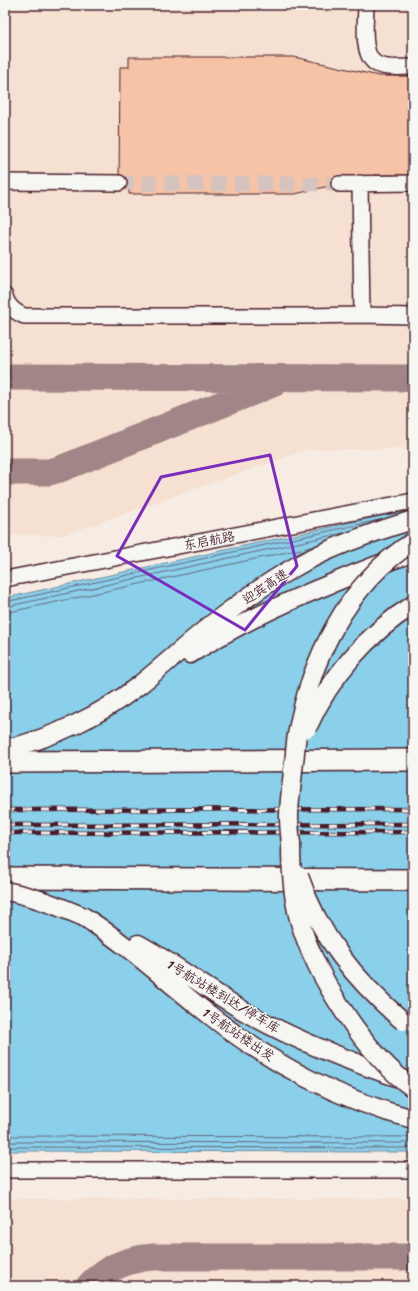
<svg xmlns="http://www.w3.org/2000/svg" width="418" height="1291" font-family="Sriracha,'LXGW WenKai TC',sans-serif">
  <rect width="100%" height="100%" fill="#f6ece3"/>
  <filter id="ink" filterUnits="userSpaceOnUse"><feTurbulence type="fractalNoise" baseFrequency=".025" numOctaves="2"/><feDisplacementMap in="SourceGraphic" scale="8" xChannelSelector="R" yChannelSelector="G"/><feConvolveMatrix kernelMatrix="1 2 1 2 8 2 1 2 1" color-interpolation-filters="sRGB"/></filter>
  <g filter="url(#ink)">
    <path fill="#f6e0d1" d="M5,5H413V449H308L64,535H5Z
      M5,1199H413V1286H5Z"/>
    <path fill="#8ad0eb" stroke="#70899e" d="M413,509V1152L5,1151V598Z"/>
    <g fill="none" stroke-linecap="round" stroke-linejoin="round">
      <path stroke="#646678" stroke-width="1" d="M5,602L379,520
        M5,607L343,533
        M5,613L315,546
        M5,1136L413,1137
        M5,1142L413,1143
        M5,1147L413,1148"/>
      <path stroke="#a08687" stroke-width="27" d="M5,377L413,378
        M5,472H49L60,469L275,383
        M89,1286C106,1267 129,1259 153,1257H413"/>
    </g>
    <path fill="#f6c3a7" stroke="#4a1f2b" d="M129,57H294L379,76H413V175H376L295,194H129V186H119L120,67H129Z"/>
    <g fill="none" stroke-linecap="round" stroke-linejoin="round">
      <path stroke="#d4c3be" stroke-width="15" stroke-dasharray="15 8" stroke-linecap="butt" d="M119,183L339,184"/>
      <defs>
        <path id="minor" d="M366,5C366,21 360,59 379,65C389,69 402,67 413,67
          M5,182L119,183
          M360,183L362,315
          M339,184L413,183
          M5,296C7,306 15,312 24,316H304L362,315L413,316
          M5,579L413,501
          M5,1170H413"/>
        <path id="major" d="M190,654C236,625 285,602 335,582C361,571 387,561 413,553
          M5,749C51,739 101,715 138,686C170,661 199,632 232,609C252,594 273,579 295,567C332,546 373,532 413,520
          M84,917C130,946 168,983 211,1016C270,1063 340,1100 413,1119
          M138,944C176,965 211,992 249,1014C298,1042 351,1062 405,1080"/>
        <path id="highway" d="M5,762L413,760
          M5,878L413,880"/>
      </defs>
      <use href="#minor" stroke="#4a1f2b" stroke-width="18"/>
      <use href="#major" stroke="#4a1f2b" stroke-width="21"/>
      <use href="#highway" stroke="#4a1f2b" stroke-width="24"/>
      <use href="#minor" stroke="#f6f6f2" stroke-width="15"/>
      <use href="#major" stroke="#f6f6f2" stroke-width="18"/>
      <use href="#highway" stroke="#f6f6f2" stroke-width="21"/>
      <defs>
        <path id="rail" d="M5,810L413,809
          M5,825L413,824
          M5,833L413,832"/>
      </defs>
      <use href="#rail" stroke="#4a1f2b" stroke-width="4.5"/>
      <use href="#rail" stroke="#f6f6f2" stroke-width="3" stroke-dasharray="9" stroke-linecap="butt"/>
      <defs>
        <path id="major-bridge" d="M413,542C347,583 310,661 297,735C295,747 295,758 293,770C292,785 289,801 289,816C289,826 290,835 291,844C291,870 292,894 299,919C315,975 365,1054 413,1088
          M307,728C330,677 367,634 413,605
          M299,876C319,936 356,981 403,1021
          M5,891C33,896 58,906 84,917"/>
      </defs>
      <use href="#major-bridge" stroke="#4a1f2b" stroke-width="21" stroke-linecap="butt"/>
      <use href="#major-bridge" stroke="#f6f6f2" stroke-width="18"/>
    </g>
  </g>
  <path fill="none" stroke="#7b2cbf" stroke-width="3" stroke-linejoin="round" d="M270,455L297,566L245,630L117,556L161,477Z"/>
  <g text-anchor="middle" stroke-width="3" stroke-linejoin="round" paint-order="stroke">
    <g font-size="13" fill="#4a1f2b" stroke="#f6f6f2">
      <text transform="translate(209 540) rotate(-11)" y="5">东启航路</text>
      <text transform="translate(265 586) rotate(-34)" y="5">迎宾高速</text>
      <text transform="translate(224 996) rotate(31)" y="5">1号航站楼到达/停车库</text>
      <text transform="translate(239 1034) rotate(34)" y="5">1号航站楼出发</text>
    </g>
  </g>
  <rect width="418" height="1291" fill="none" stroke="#f6f6f2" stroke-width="20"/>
  <rect x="10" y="10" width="398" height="1271" fill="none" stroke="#4a1f2b" stroke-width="1.5" filter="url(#ink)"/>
</svg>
